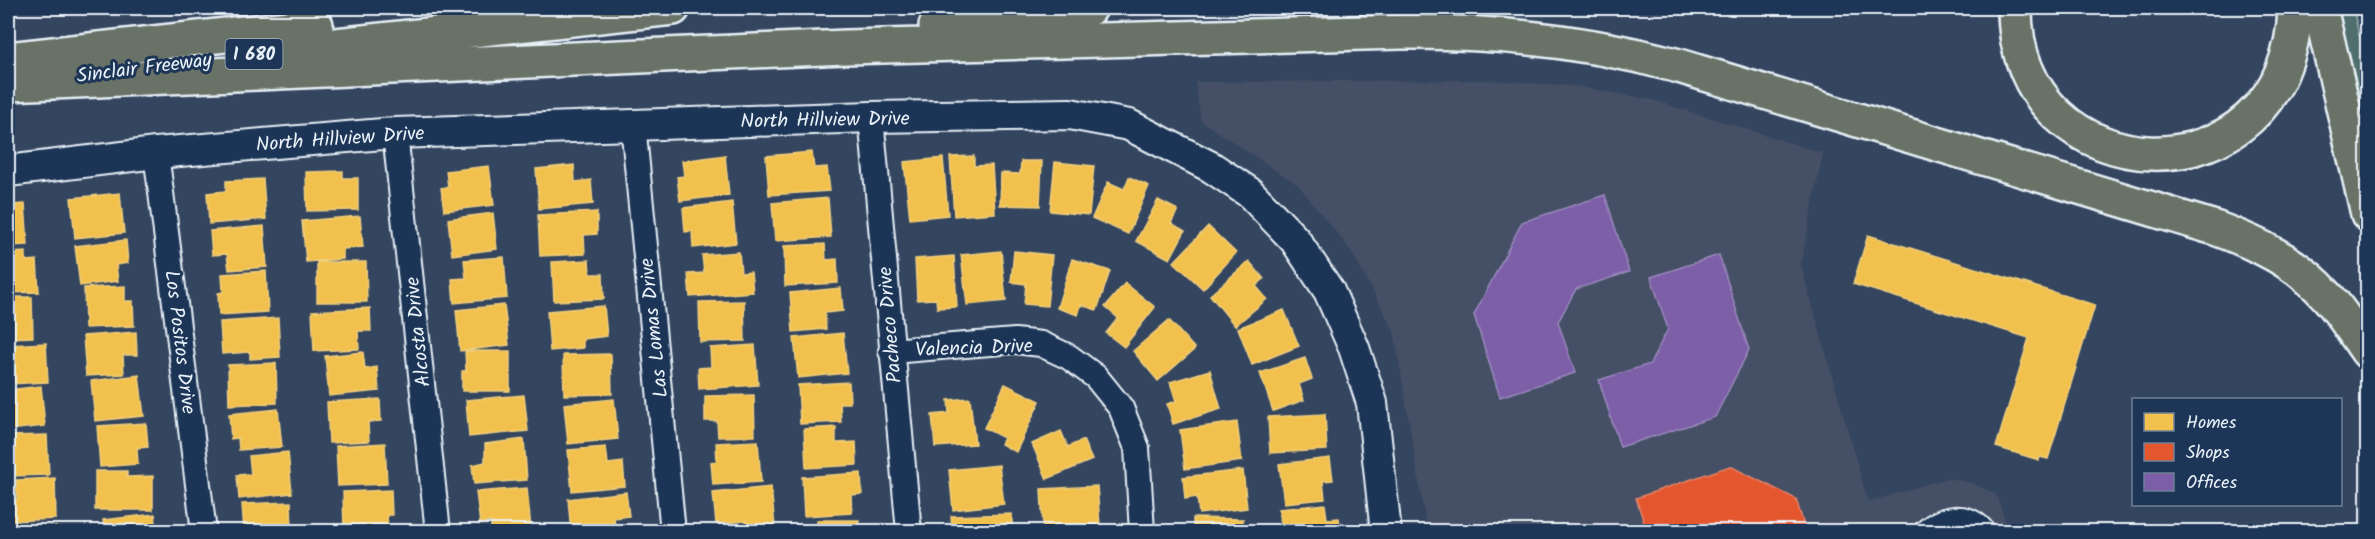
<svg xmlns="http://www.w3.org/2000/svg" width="2375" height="539" font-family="Kalam,sans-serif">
  <rect width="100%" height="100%" fill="#34455f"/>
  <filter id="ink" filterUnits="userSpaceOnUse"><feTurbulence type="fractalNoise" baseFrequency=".0167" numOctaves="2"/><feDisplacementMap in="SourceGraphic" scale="12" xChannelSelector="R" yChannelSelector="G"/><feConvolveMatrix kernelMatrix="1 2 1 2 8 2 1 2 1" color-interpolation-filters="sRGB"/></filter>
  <g filter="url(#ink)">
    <path fill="#445065" d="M1490,80L1575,86L1653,100L1823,153L1801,265L1868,502L1947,478L1969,482L1996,494L2009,531H1427L1394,331L1351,251L1298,185L1201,121L1195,82Z"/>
    <path fill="#4f6e6d" stroke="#9cb0b2" stroke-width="1.5" d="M2338,8H2353L2367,70V131Z"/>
    <path fill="#f2c14e" stroke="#efcf81" stroke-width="1.5" d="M812,152L814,168L827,167L830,191L769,195L766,156Z
      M725,155L729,195L680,201L677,177L684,176L682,161Z
      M974,156V166L992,165L995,213L954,216L950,157Z
      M943,158L948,215L910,219L904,162Z
      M1021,161H1042L1040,206L1000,205L1001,173L1020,174Z
      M1055,162L1094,166L1089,215L1050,211Z
      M574,165L575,182L591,180L593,204L539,209L536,169Z
      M489,166L494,205L444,211L441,188L448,187L446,171Z
      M343,171V178H358V210L307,211L306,172Z
      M1129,177L1149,186L1128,234L1092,218L1108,182L1124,189Z
      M263,179L266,219L209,224L207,193L226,191V181Z
      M120,193L124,233L75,238L71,198Z
      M828,198L831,237L775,241L772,203Z
      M1158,200L1178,210L1171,223L1185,231L1170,259L1136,241Z
      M732,202L736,243L693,248L692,231L685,232L683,208Z
      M25,204L28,245L8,246V205Z
      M597,212V234L584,235L585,254L540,256L538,215Z
      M493,213L497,249L452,255L448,219Z
      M360,216L363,247L343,249V259L306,262L302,221Z
      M264,226L267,267L229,270L227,254L212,255L210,231Z
      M1208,226L1236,253L1203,289L1174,262Z
      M1868,235L2095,305L2048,459L2040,457L2039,460L1996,447L2029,338L1853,284Z
      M126,240L128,263L116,265L118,281L80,286L75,246Z
      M825,244L826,260L837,259L838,283L785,286L784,246Z
      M1001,251L1006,301L967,305L961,255Z
      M1014,251L1052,255L1047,306L1024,304L1026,284L1011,282Z
      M26,252V261L37,260L39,292L8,293V253Z
      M739,252L741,273L751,272L753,292L690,297L688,274L704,273L702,255Z
      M954,256L957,307L937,308L936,299L917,300L915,259Z
      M504,257L507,298L454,303L452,279L466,278L464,260Z
      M1072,259L1110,271L1097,310L1081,305L1078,315L1057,308Z
      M589,260L590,274H603L604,299L554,301L552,262Z
      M1249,261L1264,279L1256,286L1267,299L1235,326L1210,295Z
      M317,262H366L367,302H317Z
      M266,271L268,312L219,315L218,293L223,292L222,274Z
      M1125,283L1155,307L1124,347L1106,333L1118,318L1105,307Z
      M125,286V301H133L134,326L85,328L84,288Z
      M841,288L843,311L825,313L826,329L793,332L790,293Z
      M8,297H32L33,337L8,338Z
      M744,301L745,341L700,342L699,302Z
      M504,305L509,345L460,351L456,310Z
      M604,306L607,336L583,339V348L550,351L547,311Z
      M370,308L371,331H358L359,349L314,351L312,311Z
      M1284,310L1299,346L1252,365L1238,328Z
      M278,318L280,357L250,359V352L222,354L220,322Z
      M1169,320L1195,349L1158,381L1133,351Z
      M136,332L137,355H123L124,374L86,376L83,336Z
      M843,333L847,373L798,378L794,338Z
      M46,343L48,382L8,384V345Z
      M755,345L758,385L699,389L698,368L711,367L710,348Z
      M465,351H510V391H462V371H466Z
      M363,352L365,369L377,367L379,391L329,396L325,356Z
      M611,354L612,394L564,395L563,355Z
      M1305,358L1312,379L1299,384L1304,400L1273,411L1260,373Z
      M276,363L277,403L229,405L228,365Z
      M1210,370L1221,409L1173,424L1167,404L1176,401L1170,382Z
      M139,375L144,416L95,421L91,381Z
      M849,382L850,403H840L841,422L800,424L798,385Z
      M1005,384L1040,401L1016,452L1001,444L1004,438L984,428Z
      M41,386L45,426L8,430V390Z
      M524,395L528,431L469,437L466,400Z
      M754,395L755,436L718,437L717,421H705V396Z
      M970,398L975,444L935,447L932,415L949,413L948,400Z
      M380,399L381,421L368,422L369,441L329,443L327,402Z
      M614,399L618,439L568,444L564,404Z
      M278,409L282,447L239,450L238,438L231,439L229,414Z
      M1325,414L1327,450L1270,453L1268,417Z
      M1237,422L1242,461L1185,469L1180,430Z
      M146,423L148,447L137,448L138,464L100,467L97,426Z
      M836,427V443L856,442L857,465L806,468L804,429Z
      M1061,431L1068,447L1083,440L1092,460L1047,479L1032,444Z
      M47,435L49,475L8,476V436Z
      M524,439L527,480L474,484L472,465L485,462V444Z
      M758,441L761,482L713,485L711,462L717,461L716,443Z
      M385,443L387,484L338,486L336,446Z
      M606,447L608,464L623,462L625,486L572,491L568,450Z
      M288,452L292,493L239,499L237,475L251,474L249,456Z
      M1330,458L1333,480L1323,481L1325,499L1284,503L1279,464Z
      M999,465L1004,504L953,510L949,470Z
      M1243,470L1247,508L1199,514L1197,497L1185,499L1183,477Z
      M95,471H127V477L153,476V510H95Z
      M861,473L862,494L851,495L852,513L804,516L802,477Z
      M55,478L56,519L8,521V500L17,499L16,480Z
      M1097,486L1100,525L1043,528L1041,489Z
      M771,487L775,527L746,530V521L716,524L713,493Z
      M527,488L531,529L491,532V522L480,524L476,492Z
      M391,490L392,515H387L388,531L344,532L343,492Z
      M626,492L629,516L614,518L616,532H571L568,499Z
      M291,502L292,532H244L242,504Z
      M1325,504L1327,519L1339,518L1341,532H1282L1279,509Z
      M155,514L157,532H104L103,520Z
      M1012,514V532H952L951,516Z
      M1193,518L1243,519V532H1193Z
      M817,520H859V532H817Z
      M56,527V532H8V528Z"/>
    <path fill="#e4572e" stroke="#e5856b" stroke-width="1.5" d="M1730,466L1796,499L1806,532H1647L1636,498Z"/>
    <path fill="#7b5ea7" stroke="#9c8abf" stroke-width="1.5" d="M1605,195L1629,272L1576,289L1558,322L1575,373L1500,397L1474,315L1522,222Z
      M1719,255L1749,350L1715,417L1620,447L1599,380L1650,364L1668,329L1651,277Z"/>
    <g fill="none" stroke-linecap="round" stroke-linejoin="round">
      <defs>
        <path id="minor" d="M871,117L909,532
          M633,124L673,532
          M395,133L438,532
          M156,153L204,532
          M891,351L1015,341L1041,344L1069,357L1096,377L1121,408L1137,448L1142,532
          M1926,532C1942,517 1967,512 1983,532"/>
        <path id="tertiary" d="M8,171L156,153L395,133L871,117L1070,114L1129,125L1211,167L1250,193L1295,240L1329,291L1354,348L1372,403L1386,532"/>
        <path id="trunk" d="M2320,8L2368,214"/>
        <path id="motorway" d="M2015,8C2014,195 2289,208 2295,8
          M936,26L1090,8
          M281,51L673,8
          M8,59L316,25
          M8,84L846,47L1401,32C1496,31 1587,41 1679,66L2215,228C2256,243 2297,262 2326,295C2342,312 2354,333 2368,352"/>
      </defs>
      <use href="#minor" stroke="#e8f1f8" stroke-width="28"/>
      <use href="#tertiary" stroke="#e8f1f8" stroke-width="34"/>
      <use href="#trunk" stroke="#e8f1f8" stroke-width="38"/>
      <use href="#motorway" stroke="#e8f1f8" stroke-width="38"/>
      <use href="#minor" stroke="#1d3557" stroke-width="24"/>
      <use href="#tertiary" stroke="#1d3557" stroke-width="30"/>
      <use href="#trunk" stroke="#697266" stroke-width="33"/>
      <use href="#motorway" stroke="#697266" stroke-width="33"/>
    </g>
  </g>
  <g text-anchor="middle" stroke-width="6" stroke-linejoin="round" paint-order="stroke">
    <rect fill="#1d3557" stroke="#abb9c8" stroke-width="1.5" x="225.5" y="39" width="57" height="30" rx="4.5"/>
    <g font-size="18" font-weight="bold" fill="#e8f1f8">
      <text x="254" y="60">I 680</text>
    </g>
    <g font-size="20" fill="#e8f1f8" stroke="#1d3557">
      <text transform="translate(144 67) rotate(-7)" y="7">Sinclair Freeway</text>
      <text transform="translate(825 119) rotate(-1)" y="7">North Hillview Drive</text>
      <text transform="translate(340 138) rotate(-4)" y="7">North Hillview Drive</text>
      <text transform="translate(889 325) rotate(-95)" y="7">Pacheco Drive</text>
      <text transform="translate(653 328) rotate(-96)" y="7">Las Lomas Drive</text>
      <text transform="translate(417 332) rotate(-96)" y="7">Alcosta Drive</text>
      <text transform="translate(181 342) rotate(83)" y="7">Los Positos Drive</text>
      <text transform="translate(974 347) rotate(-2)" y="7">Valencia Drive</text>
    </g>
  </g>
  <rect width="2375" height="539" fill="none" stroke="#1d3557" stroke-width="30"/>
  <rect x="15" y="15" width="2345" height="509" fill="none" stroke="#e8f1f8" stroke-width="2" filter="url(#ink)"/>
  <rect x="2132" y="398" width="210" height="108" fill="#1d3557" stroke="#6e8097" stroke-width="1.5"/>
  <rect x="2144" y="413" width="30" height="18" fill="#f2c14e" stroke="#6e8097" stroke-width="1.5"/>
  <text x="2186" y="428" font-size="18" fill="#e8f1f8">Homes</text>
  <rect x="2144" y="443" width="30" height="18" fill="#e4572e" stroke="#6e8097" stroke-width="1.5"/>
  <text x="2186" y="458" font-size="18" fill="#e8f1f8">Shops</text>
  <rect x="2144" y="473" width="30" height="18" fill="#7b5ea7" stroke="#6e8097" stroke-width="1.5"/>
  <text x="2186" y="488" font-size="18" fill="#e8f1f8">Offices</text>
</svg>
